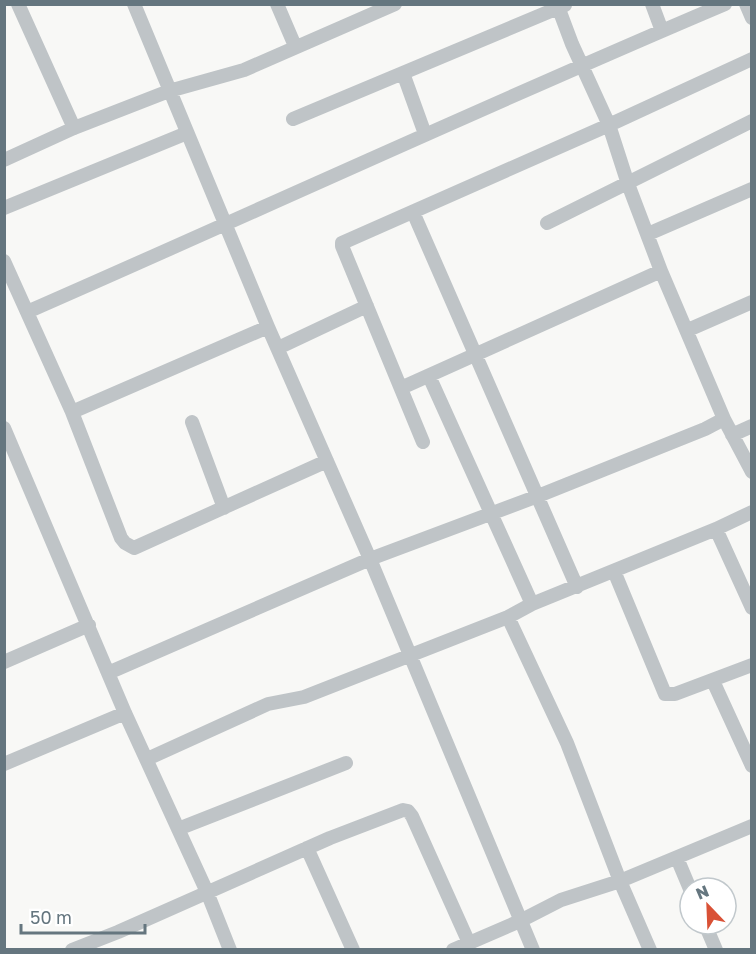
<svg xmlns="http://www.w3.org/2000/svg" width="756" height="954" font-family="'Golos Text',sans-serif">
  <rect width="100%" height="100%" fill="#f8f8f6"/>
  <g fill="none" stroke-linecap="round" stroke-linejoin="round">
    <path stroke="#bfc4c7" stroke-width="14" d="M18,4L74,128
      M134,4L268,327L370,559L533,950
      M277,4L295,46
      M557,4L572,44L609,125L628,184L661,271L724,419L752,472
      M652,4L662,31
      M746,4L752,18
      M403,73L425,134
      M293,119L565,5
      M4,160L74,128L169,91L244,70L395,4
      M4,208L187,133
      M413,212L577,587
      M547,223L752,121
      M648,234L752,189
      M4,261L72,412L121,538L125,543L134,548L327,461
      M27,312C260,210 491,103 725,4
      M688,330L752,302
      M278,348L367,306
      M429,376L532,604
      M401,388L661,271
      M72,412L268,327
      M192,422L224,508
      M4,428L125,713L207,892L230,950
      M732,435L752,426
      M423,442L342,246V243L609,125L752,59
      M716,529L752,608
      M614,571L665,694H675L752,665
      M508,617L567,743L620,881L650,950
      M4,662L89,625
      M108,673L370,559L538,496L705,429L724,419
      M713,681L752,766
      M147,759L268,704L304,697L508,617L532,604L716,529L752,512
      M4,764L125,713
      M178,829L346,763
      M307,848L353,950
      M677,858L690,889
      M705,924L716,950
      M72,950L118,932L330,838L403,810L408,811L412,816L469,943
      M453,950L520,921L561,900L620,881L752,826"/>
  </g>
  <rect width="756" height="954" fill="none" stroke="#65767f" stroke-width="12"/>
  <g transform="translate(708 906) rotate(337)"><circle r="28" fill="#ffffff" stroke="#c1c8cc" stroke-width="1.5"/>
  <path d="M0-4.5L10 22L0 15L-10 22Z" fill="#d95136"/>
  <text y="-9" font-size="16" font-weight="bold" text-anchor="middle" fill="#65767f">N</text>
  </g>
  <path d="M21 924v9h124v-9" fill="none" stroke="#65767f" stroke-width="3"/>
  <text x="30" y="924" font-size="18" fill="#65767f" stroke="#ffffff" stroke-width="4.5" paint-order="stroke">50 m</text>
</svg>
